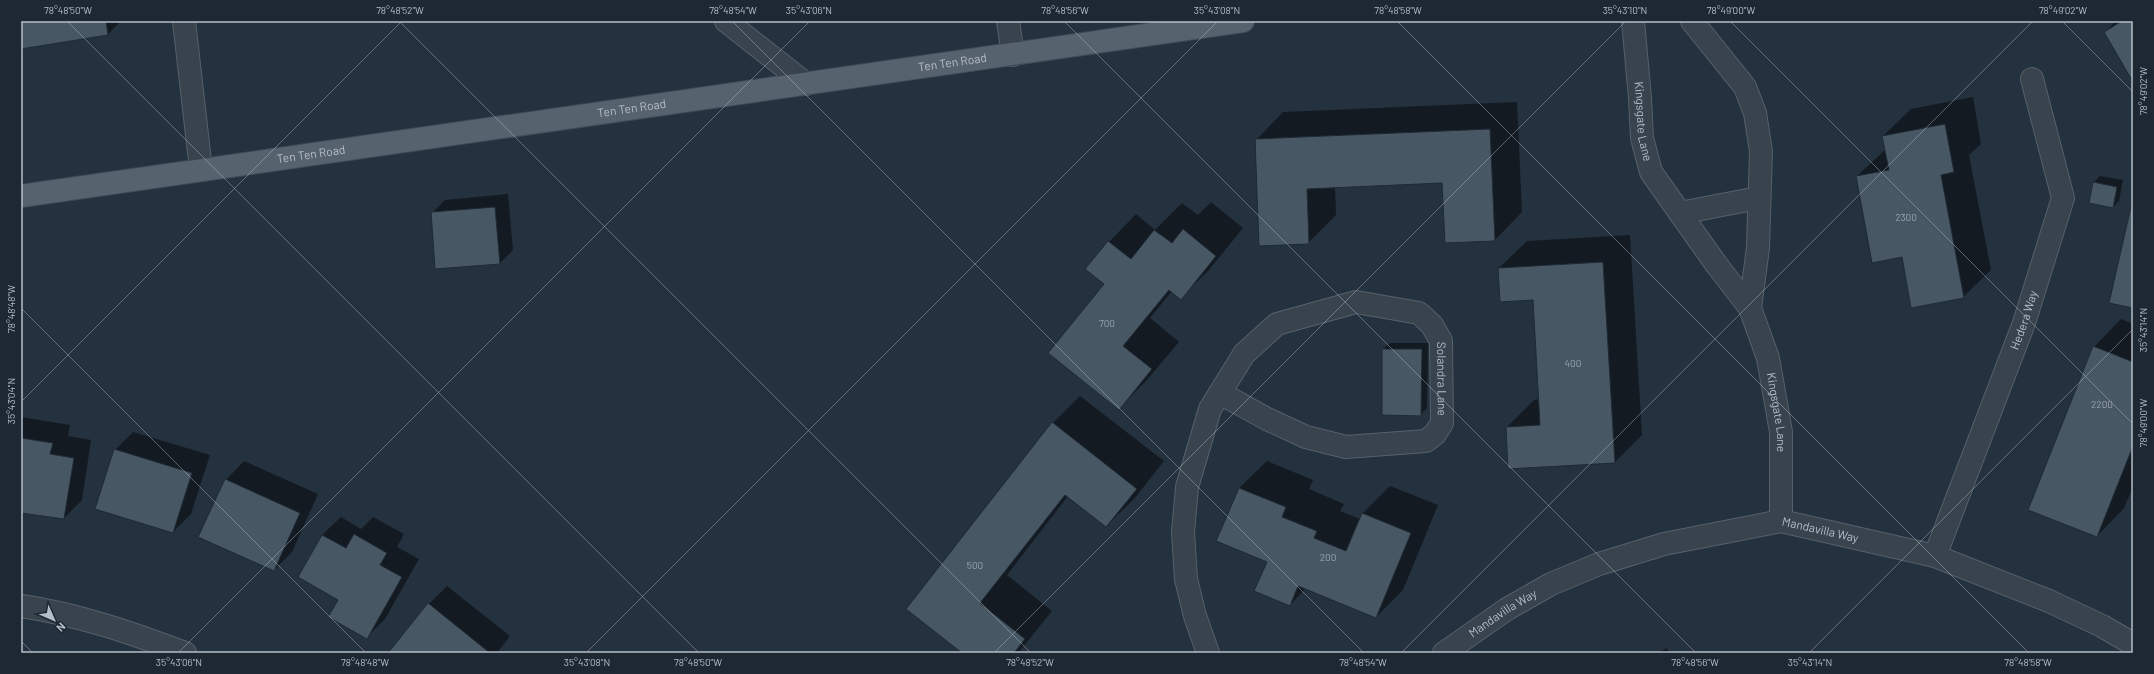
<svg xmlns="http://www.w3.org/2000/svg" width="2154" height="674" font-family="Barlow,sans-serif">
  <rect width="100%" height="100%" fill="#24313e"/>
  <path fill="#0007" d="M21,21H121L108,34L21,48Z
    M2116,21H2133V80L2105,32Z
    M1973,97L1981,144L1969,155L1991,270L1963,297L1902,256L1857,176L1886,149L1883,136L1911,109Z
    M1517,102L1522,212L1495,240L1443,182L1335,187L1336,215L1308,243L1256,140L1283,112Z
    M2100,176L2123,180L2119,201L2113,207L2094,182Z
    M508,194L513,250L500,263L432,213L445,200Z
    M1211,202L1243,228L1208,271L1180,298L1172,291L1150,318L1179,342L1146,381L1119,408L1105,284L1109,242L1136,214L1155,230L1182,203L1198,215Z
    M1630,235L1642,435L1615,462L1507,427L1534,400L1539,399L1534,299L1499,268L1527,241Z
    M2121,319L2133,324V487L2124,508L2097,536L2094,347Z
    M1390,343H1428L1427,408L1420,415L1383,349Z
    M1080,396L1164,461L1134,499L1106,526L1068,496L1007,575L1052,611L1018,653H963L907,608L1053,423Z
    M21,417L70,425L68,436L91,440L82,500L64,518L21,512Z
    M133,432L210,455L191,514L173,532L115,450Z
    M244,461L318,494L292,552L274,570L226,480Z
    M1267,461L1313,480L1309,489L1344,504L1340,511L1360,519L1363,513L1390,486L1438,505L1403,590L1376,617L1306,588L1290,605L1268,561L1239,488Z
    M341,517L361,529L373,517L404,534L397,547L419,559L385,619L367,637L340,599L322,535Z
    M447,586L510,636L497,653H390L429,604Z
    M1667,648L1669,653H1657Z"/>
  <path fill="#475764" stroke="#1f2a35" d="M21,21H106L108,35L21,49Z
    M2122,21H2133V82L2104,32Z
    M1945,124L1954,172L1941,175L1964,298L1911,308L1902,257L1872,263L1856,176L1889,170L1882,136Z
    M1490,129L1495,241L1445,243L1442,183L1307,189L1309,244L1259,246L1255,139Z
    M2093,182L2117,187L2113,208L2089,203Z
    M2133,198V308L2109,303Z
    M495,207L500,264L435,269L431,212Z
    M1183,229L1216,256L1181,300L1169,290L1123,346L1152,369L1119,410L1048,353L1104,284L1085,269L1108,241L1131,259L1154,230L1172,243Z
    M1603,262L1615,463L1508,469L1506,427L1540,425L1533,300L1500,302L1498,268Z
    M2093,346L2133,362V446L2097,537L2028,510Z
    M1382,349H1422L1421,416L1382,415Z
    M1052,422L1137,489L1106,527L1065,495L980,603L1025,639L1014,653H962L906,609Z
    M21,438L53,443L50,454L74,458L64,519L21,513Z
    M114,449L192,473L173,533L95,509Z
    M225,479L300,513L274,571L198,537Z
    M1239,488L1286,507L1282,517L1317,531L1314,538L1346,551L1362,513L1411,533L1376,618L1298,586L1290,606L1254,591L1267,562L1216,541Z
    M354,534L387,553L380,565L402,577L367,639L328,617L338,600L298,577L322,535L346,548Z
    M428,603L490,653H388Z"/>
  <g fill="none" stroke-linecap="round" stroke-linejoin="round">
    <defs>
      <g id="minor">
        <path d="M184,21L201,170"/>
        <path d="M726,21L806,84"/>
        <path d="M1008,21L1013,55"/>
        <path id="s1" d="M1633,21L1640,98L1642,138L1651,172L1716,264L1750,308L1768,358L1781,432V521"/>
        <path d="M1692,21L1745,87L1755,113L1761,151L1758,248L1750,308"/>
        <path d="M1680,213L1758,198"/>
        <path id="s2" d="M1935,556L2024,323L2063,198L2032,79"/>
        <path d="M21,606C77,614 132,633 185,653"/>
        <path id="s3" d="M1208,653L1195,616L1186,579L1183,532L1187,487L1210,409L1244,354L1277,324L1356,302L1419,313L1432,325L1441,341L1442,423L1435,434L1426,441L1346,447L1306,437L1267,419L1220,393"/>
        <path id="s4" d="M1444,653L1507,609L1551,584L1599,564L1664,544L1781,521L1935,556L2049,601L2102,626L2133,644"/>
      </g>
      <g id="major">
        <path id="s5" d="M21,196L1243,21"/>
      </g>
    </defs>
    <use href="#minor" stroke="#56616c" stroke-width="24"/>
    <use href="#major" stroke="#414c57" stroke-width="24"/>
    <use href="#minor" stroke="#38434e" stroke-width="22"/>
    <use href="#major" stroke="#56626e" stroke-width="22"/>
  </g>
  <path fill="none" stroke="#b4bec9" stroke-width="1" stroke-opacity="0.45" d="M67,21L699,653M399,21L1031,653M732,21L1364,653M1064,21L1696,653M1397,21L2029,653M1730,21L2133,424M2062,21L2133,92M21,308L366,653M21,402L402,21M21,641L33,653M178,653L810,21M586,653L1218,21M994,653L1626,21M1401,653L2033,21M1809,653L2133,329"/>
  <g text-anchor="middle" stroke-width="4" stroke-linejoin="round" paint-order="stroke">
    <g font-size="10" fill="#99a4b0">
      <text x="1906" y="221">2300</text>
      <text x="1107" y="327">700</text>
      <text x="1573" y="367">400</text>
      <text x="2102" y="408">2200</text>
      <text x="1328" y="561">200</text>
      <text x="975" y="569">500</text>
    </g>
    <g font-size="12" fill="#b4bec9" stroke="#1d2833">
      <text dy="4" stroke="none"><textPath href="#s5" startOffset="941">Ten Ten Road</textPath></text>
      <text dy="4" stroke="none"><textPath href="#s5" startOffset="617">Ten Ten Road</textPath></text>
      <text dy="4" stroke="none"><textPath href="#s1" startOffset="101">Kingsgate Lane</textPath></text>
      <text dy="4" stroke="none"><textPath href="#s5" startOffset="293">Ten Ten Road</textPath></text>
      <text dy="4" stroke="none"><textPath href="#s2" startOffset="252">Hedera Way</textPath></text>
      <text dy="4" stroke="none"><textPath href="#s3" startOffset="580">Solandra Lane</textPath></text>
      <text dy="4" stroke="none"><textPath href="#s1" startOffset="429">Kingsgate Lane</textPath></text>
      <text dy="4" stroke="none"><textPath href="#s4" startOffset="407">Mandavilla Way</textPath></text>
      <text dy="4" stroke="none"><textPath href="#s4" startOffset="71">Mandavilla Way</textPath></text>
    </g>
  </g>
  <rect width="2154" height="674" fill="none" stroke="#1d2833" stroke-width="44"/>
  <g transform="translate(54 620) rotate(135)" stroke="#1d2833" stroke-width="3" paint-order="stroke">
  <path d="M0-3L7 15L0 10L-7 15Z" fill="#b4bec9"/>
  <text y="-6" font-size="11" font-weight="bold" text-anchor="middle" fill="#b4bec9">N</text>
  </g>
  <rect x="22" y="22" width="2110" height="630" fill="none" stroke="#b4bec9" stroke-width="1.5"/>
  <g font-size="10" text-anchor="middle" fill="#b4bec9">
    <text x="68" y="14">78°48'50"W</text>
    <text x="400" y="14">78°48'52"W</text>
    <text x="733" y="14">78°48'54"W</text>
    <text x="809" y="14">35°43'06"N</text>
    <text x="1065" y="14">78°48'56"W</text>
    <text x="1217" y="14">35°43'08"N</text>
    <text x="1398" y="14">78°48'58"W</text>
    <text x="1625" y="14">35°43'10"N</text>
    <text x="1731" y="14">78°49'00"W</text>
    <text x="2063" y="14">78°49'02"W</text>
    <text transform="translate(2143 91) rotate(-90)" y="4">78°49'02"W</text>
    <text transform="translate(11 309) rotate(-90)" y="4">78°48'48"W</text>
    <text transform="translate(2143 330) rotate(-90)" y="4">35°43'14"N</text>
    <text transform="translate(11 401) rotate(-90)" y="4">35°43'04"N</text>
    <text transform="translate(2143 423) rotate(-90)" y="4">78°49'00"W</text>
    <text x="179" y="666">35°43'06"N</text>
    <text x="365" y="666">78°48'48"W</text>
    <text x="587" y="666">35°43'08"N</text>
    <text x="698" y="666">78°48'50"W</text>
    <text x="1030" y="666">78°48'52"W</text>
    <text x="1363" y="666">78°48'54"W</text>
    <text x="1695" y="666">78°48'56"W</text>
    <text x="1810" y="666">35°43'14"N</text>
    <text x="2028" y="666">78°48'58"W</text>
  </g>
</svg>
